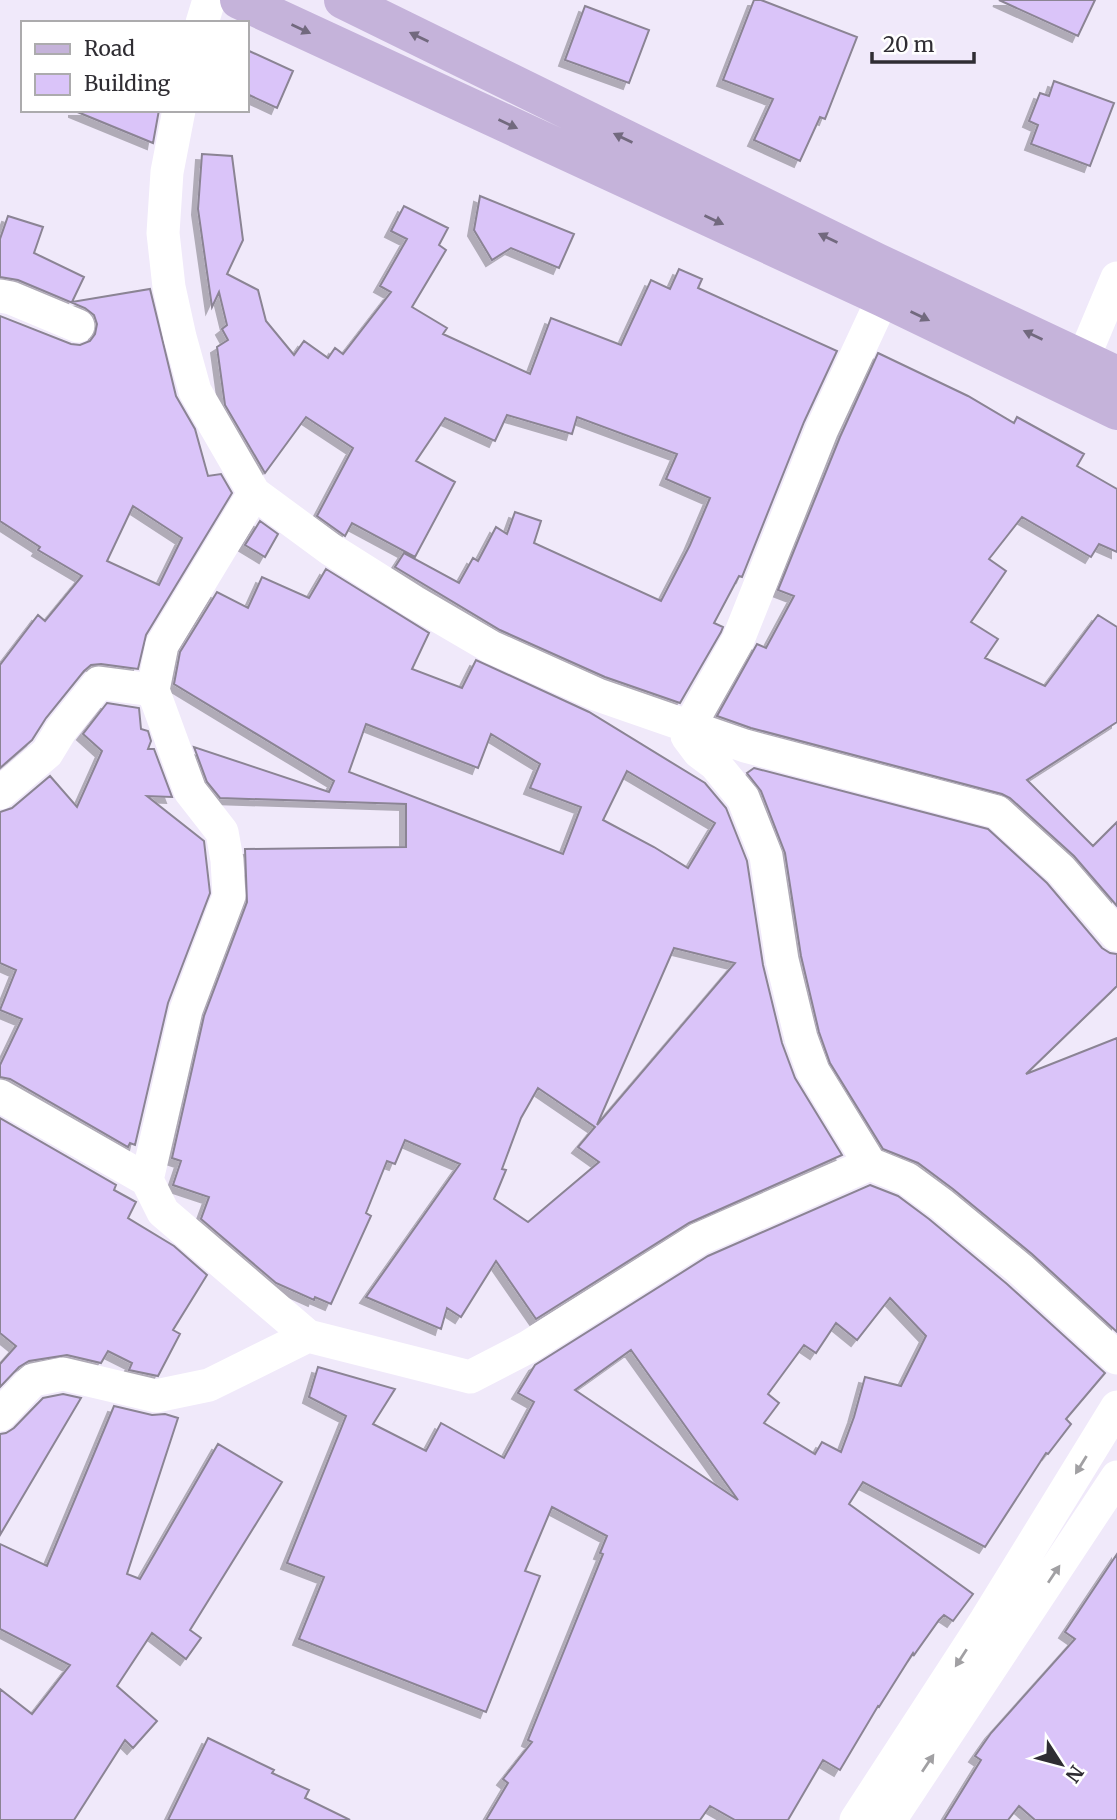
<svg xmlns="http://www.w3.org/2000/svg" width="1117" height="1820" font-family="Merriweather,serif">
  <defs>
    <filter id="shadow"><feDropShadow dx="-6" dy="6" stdDeviation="0" flood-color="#0004"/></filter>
  </defs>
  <rect width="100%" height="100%" fill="#f0e9fa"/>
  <path fill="#dac4f9" stroke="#8b8494" stroke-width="2" fill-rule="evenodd" filter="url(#shadow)" d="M754,0H761L857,37L825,119L820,117L800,161L754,140L773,99L723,80Z
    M999,0H1095L1078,36Z
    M585,6L649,30L629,83L565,60Z
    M247,50L293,71L277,108L247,94Z
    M1054,81L1114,103L1090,166L1031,144L1038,125L1029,121L1040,93L1049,96Z
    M75,110H159L153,143L75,111Z
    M202,154L232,156L243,240L227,274L258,290L266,321L294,355L304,341L328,358L335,348L343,354L391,292L380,286L407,239L391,231L404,206L448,228L439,245L446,250L412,307L447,328L443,334L530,374L551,318L621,345L651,280L670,289L679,269L702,279L698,288L837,351L804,422L742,577L739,576L714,623L723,627L721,632L680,703L605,677L500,630L395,567L404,553L459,583L473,558L478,561L496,527L507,534L515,512L541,521L534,543L661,601L690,545L710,498L666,479L677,454L577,417L572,434L507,415L495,441L445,418L416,461L455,482L415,557L352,523L345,536L317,516L353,448L306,417L265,473L225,405L217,347L228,340L222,329L227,325L219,292L212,307L198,209Z
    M480,196L574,234L559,268L511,248L492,260L474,230Z
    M8,216L43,227L34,253L84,277L72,302L150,289L176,396L195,429L208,476L221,474L232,493L146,635L138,669L101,664L91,665L84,671L46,718L32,740L0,768V665L38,615L45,621L82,576L38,550L40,547L0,521V316L71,344L80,345L90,341L95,334L97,324L94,315L85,308L18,280L0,277V239ZM133,506L182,538L159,585L107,561Z
    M878,353L968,396L1014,423L1017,417L1084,454L1077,466L1117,489V552L1099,544L1091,557L1022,517L989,559L1006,571L971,622L998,639L985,658L1045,686L1098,615L1117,627V722L1027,780L1093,846L1117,822V906L1074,856L1010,798L1002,794L751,728L717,716L757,644L766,648L794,596L778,590L840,437Z
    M260,521L278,534L265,557L245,545Z
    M326,569L429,633L412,669L462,688L476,660L589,712L705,783L726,808L747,861L763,965L782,1043L795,1078L842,1155L689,1223L536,1319L496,1261L461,1317L447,1308L441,1329L366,1297L460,1164L405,1140L395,1164L387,1161L366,1213L371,1216L331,1304L315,1297L314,1300L276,1283L201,1219L209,1197L173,1185L181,1161L172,1158L204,1016L247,902L245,849L406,847V804L220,798L207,782L194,747L329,792L334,781L174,684L180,652L217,592L248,608L262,577L309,598ZM366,724L478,768L491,734L540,764L530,788L581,807L563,854L349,772ZM627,771L715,823L688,868L654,847L603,820ZM674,948L735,963L597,1125ZM538,1088L595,1127L578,1147L599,1162L528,1222L494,1199L506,1170L502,1169L521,1118Z
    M107,703L139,708L141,729L148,731L151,741L148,749H154L172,797L147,796L204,841L210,893L168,1003L135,1145L130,1143L128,1147L10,1079L0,1077V1065L22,1019L0,1010L16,970L0,963V812L12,808L50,776L77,807L102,751L83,734Z
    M754,768L988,829L1047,883L1102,948L1110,953L1117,954V986L1026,1074L1117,1038V1332L1032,1254L953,1189L918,1163L883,1149L830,1063L819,1032L801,956L785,853L761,791L747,773Z
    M0,1118L116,1185L114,1190L136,1202L128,1218L174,1246L207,1275L173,1330L180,1334L158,1376L129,1370L132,1363L108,1351L101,1363L67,1355L29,1361L19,1367L0,1387V1364L16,1346L0,1333Z
    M870,1185L898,1196L929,1219L1007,1284L1105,1373L1066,1419L1071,1424L1048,1454L1046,1453L985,1547L863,1482L849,1504L973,1594L953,1621L944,1615L939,1620L914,1655L913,1653L879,1707L878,1706L840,1770L823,1760L788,1820H735L710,1806L700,1820H486L508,1783L503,1779L532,1742L528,1740L603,1554L600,1553L607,1536L552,1507L525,1571L540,1576L486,1712L299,1639L324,1577L287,1563L346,1416L309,1397L318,1367L395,1389L373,1424L426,1451L441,1423L504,1458L534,1402L518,1393L535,1365L708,1256ZM890,1298L926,1336L901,1386L865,1377L854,1417L841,1452L822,1442L815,1454L764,1423L779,1403L768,1394L804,1345L816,1353L836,1323L857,1340ZM631,1350L738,1500L575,1390Z
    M63,1394L81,1398L0,1535V1434L6,1433L14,1428L43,1398Z
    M114,1406L152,1415L165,1414L178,1418L127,1574L140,1579L218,1444L282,1482L190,1630L201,1638L186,1659L152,1633L117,1686L157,1721L133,1748L125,1740L74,1820H0V1689L32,1714L70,1665L0,1629V1544L47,1566Z
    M1117,1554V1820H1035L1019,1806L1008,1820H944L981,1760L975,1756L991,1733L1075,1639L1065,1632Z
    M208,1738L274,1770L272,1773L309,1790L305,1798L350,1820H168Z"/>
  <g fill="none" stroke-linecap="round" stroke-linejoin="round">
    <path stroke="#fff" stroke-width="33" d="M202,23L209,0
      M179,110L167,172L163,233L169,287L180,337L195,391L254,493L330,549L414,602L491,647L598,695L745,746L997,812L1061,870L1117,935
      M0,296L11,298L78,326
      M883,298L822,429L738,640L689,727L687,736L699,752L715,764L743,798L766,856L782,960L801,1038L813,1071L870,1164L907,1179L941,1204L1020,1269L1117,1358
      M1083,359L1117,278
      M0,793L47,753L61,730L99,683L153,690
      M0,1096L147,1180L163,1212L308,1336L470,1377L528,1347L699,1239L870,1164
      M147,1180L186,1010L229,896L227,860L222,832L190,791L153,690L162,645L254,493
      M0,1415L33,1380L63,1374L156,1396L209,1385L308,1336
      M856,1820L986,1620L1117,1407
      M890,1820L1117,1477"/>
    <path stroke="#c5b3da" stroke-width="38" d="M239,0L883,298L1117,411
      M343,0L877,262L1117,375"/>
  </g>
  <defs><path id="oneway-solid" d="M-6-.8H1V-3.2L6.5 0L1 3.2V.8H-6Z" transform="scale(1.75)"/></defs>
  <g fill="#72697e">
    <use href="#oneway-solid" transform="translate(301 29) rotate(25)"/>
    <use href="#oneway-solid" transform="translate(419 37) rotate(-154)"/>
    <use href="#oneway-solid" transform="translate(508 124) rotate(25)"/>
    <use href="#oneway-solid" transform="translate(623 138) rotate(-154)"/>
    <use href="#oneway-solid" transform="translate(714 220) rotate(25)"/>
    <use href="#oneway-solid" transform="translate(828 238) rotate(-154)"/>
    <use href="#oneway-solid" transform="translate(920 316) rotate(26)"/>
    <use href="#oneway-solid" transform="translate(1033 335) rotate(-155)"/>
  </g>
  <g fill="#a1a0a3">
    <use href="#oneway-solid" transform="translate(1081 1465) rotate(122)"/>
    <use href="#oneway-solid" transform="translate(1054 1574) rotate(-56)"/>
    <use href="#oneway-solid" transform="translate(961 1658) rotate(123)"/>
    <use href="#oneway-solid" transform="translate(928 1763) rotate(-56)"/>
  </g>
  <rect x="21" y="21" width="228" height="91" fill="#ffffff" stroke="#acabad" stroke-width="2"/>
  <rect x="35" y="44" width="35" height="10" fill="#c5b3da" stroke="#acabad" stroke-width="2"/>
  <text x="84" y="56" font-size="21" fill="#2f2d33">Road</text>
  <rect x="35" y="74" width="35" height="21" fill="#dac4f9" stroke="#acabad" stroke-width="2"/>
  <text x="84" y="91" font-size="21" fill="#2f2d33">Building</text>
  <g transform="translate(1061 1764) rotate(126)" stroke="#ffffff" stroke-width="5" paint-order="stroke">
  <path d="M0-5L12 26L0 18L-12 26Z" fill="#2f2d33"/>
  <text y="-10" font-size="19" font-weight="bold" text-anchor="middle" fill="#2f2d33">N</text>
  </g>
  <path d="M872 52v10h102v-10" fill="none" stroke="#2f2d33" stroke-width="3.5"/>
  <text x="883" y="52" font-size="21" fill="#2f2d33" stroke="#ffffff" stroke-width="5" paint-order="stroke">20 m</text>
</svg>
